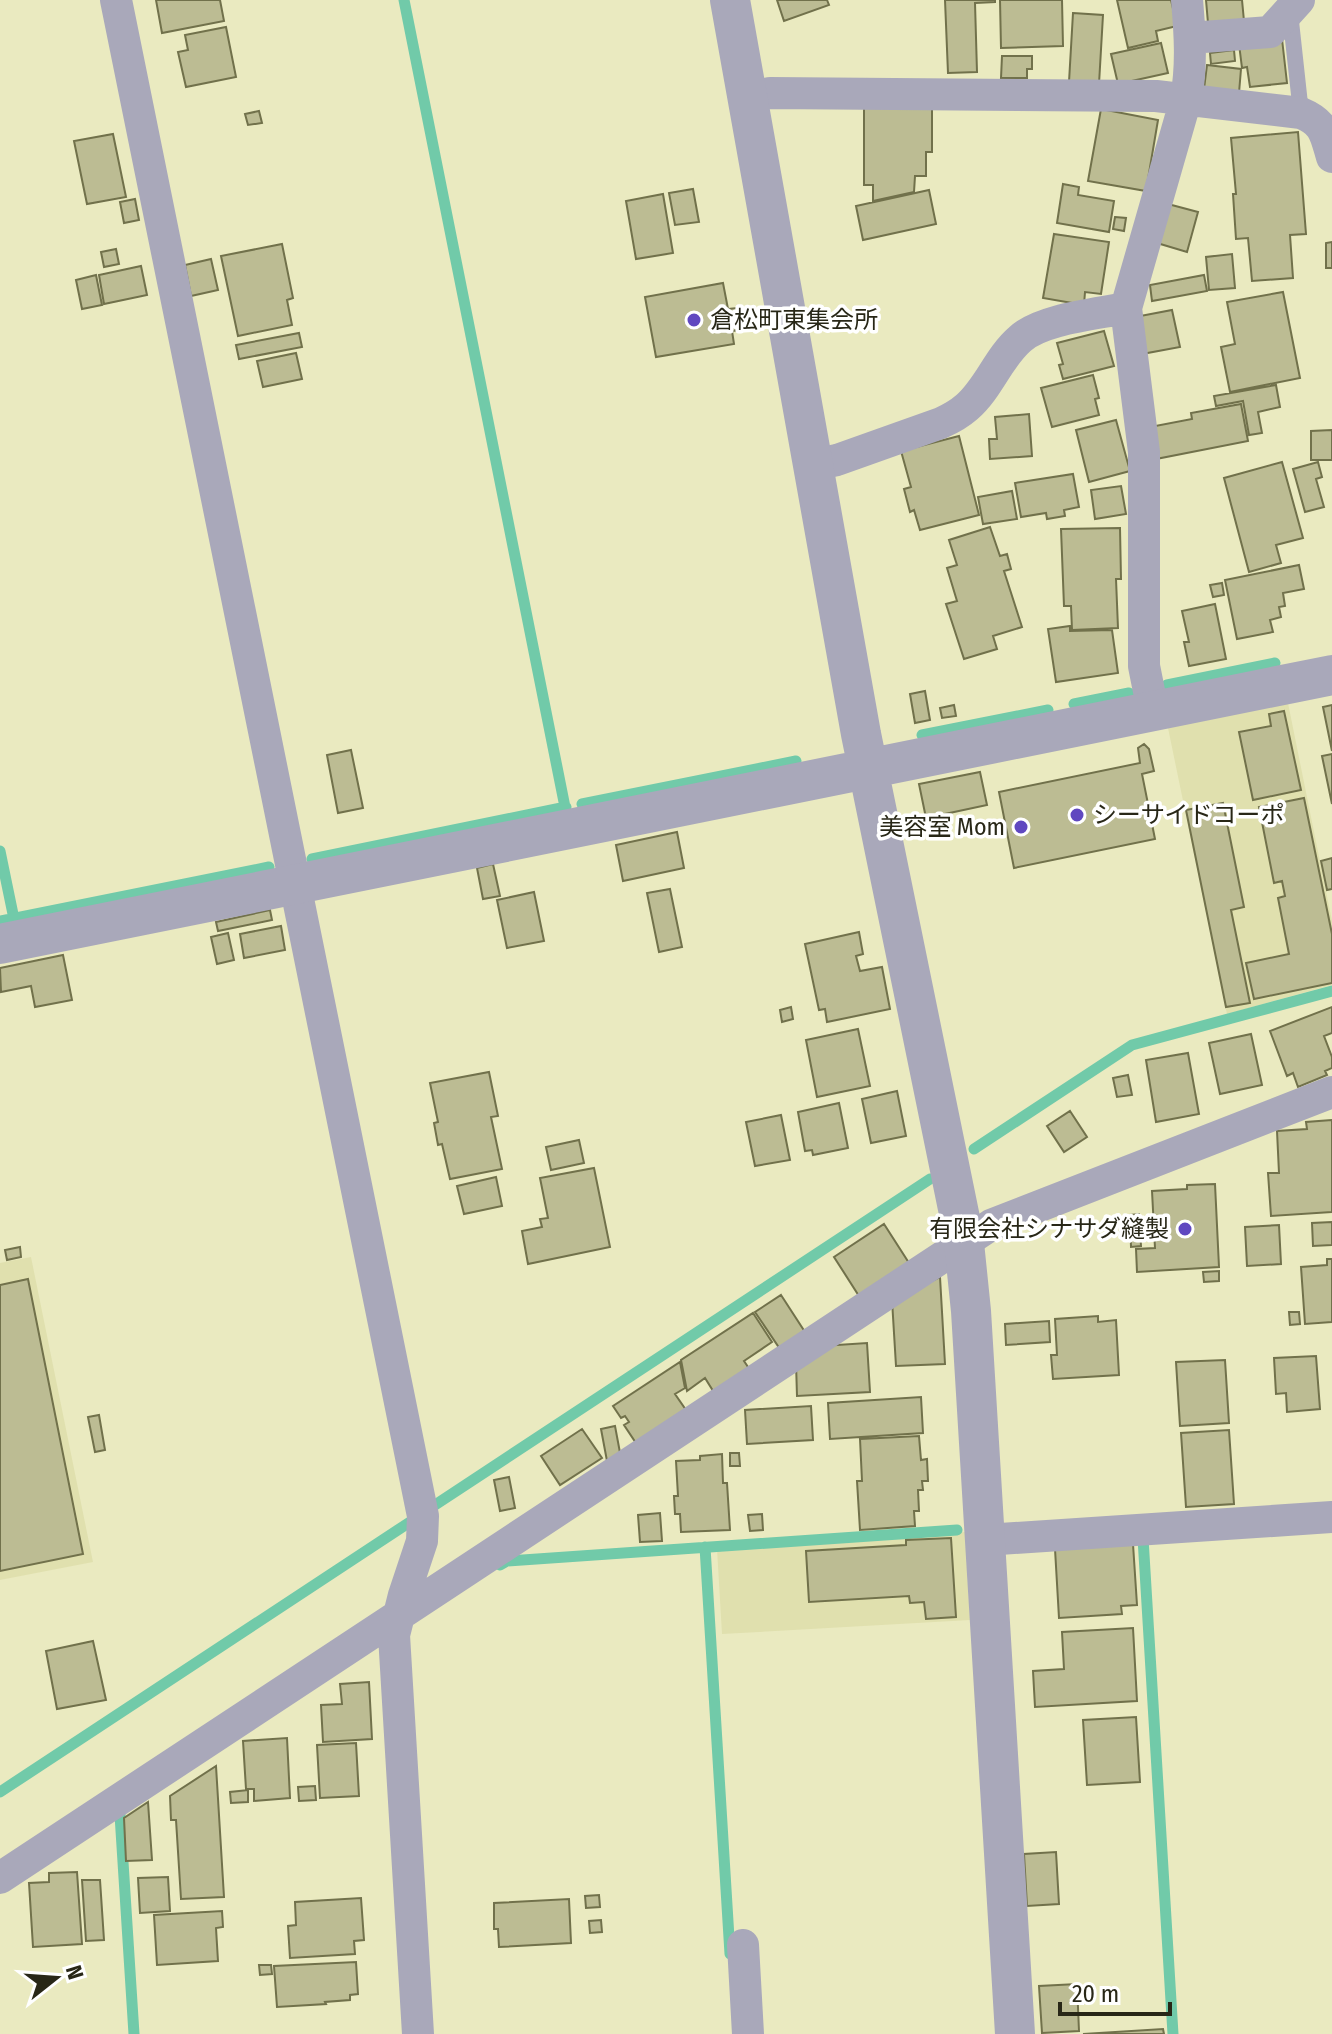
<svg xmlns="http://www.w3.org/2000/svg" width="1332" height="2034" font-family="'Fira Sans Condensed','Noto Sans JP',sans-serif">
  <rect width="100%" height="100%" fill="#eaeac0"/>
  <path fill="#e0e0ae" d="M1288,703L1332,921V985L1227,1014L1168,728Z
    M31,1257L93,1562L0,1580V1263Z
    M965,1532L970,1620L722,1634L717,1549Z"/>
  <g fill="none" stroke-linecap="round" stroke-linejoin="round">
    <path stroke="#71caa9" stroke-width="11" d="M404,0L565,807
      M1167,685L1275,663
      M1074,704L1129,693
      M922,735L1048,710
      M582,804L796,761
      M0,851L14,919
      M312,859L566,807
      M0,921L269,867
      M974,1149L1132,1045L1332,991
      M435,1505L930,1179
      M1143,1538L1173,2034
      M705,1547L730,1954
      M500,1565L507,1561L957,1530
      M0,1792L410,1522
      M120,1815L134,2034"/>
  </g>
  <path fill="#bcbc93" stroke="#71714b" stroke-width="2" d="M156,0H220L224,21L162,33Z
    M777,0H827L829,5L784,21Z
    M945,0H995V2L975,3L977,72L948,73Z
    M1000,0H1062L1063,46L1001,48Z
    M1117,0H1171L1177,26L1156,31L1158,41L1128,48Z
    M1206,0H1242L1244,21L1208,23Z
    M1073,13L1103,15L1099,84L1069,82Z
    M226,27L236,77L186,87L178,52L188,50L185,35Z
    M1282,39L1287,83L1250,87L1247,67L1242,68L1239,44Z
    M1161,43L1168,73L1118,84L1111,54Z
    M1234,50L1235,61L1211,64L1210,53Z
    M1002,56H1032V69H1027V78H1001Z
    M1207,65L1241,69L1239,93L1204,89Z
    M864,106H932V152H926V176H915L914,192L873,201V185H864Z
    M1101,109L1158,120L1146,191L1088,181Z
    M259,111L262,123L248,125L245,114Z
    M1298,132L1306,234L1290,235L1293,278L1252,281L1248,238L1236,239L1233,194H1236L1231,138Z
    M113,134L126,197L87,204L74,141Z
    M1063,184L1079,187L1078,195L1114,201L1109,232L1057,223Z
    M693,189L699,222L675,225L669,193Z
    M929,190L936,224L863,240L856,206Z
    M663,194L673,253L636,259L626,201Z
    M135,199L139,220L124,223L120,202Z
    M1168,204L1198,212L1187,252L1157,243Z
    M1115,217L1126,218L1124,231L1113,229Z
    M1054,234L1109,242L1101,294L1085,292L1084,305L1043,298Z
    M1332,242V268H1326V243Z
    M282,244L293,298L287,300L292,325L238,336L221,256Z
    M116,249L119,264L104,267L101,252Z
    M1232,254L1235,288L1209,290L1206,257Z
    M211,259L218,290L191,296L185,265Z
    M141,266L147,295L104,304L99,275Z
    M96,275L102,305L82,309L76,280Z
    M1204,275L1207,291L1152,301L1150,285Z
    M723,283L728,309L737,308L741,330L732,331L734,344L656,357L645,297Z
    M1283,292L1300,378L1230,392L1221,347L1235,344L1227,302Z
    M1172,310L1180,347L1142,354L1135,317Z
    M1104,331L1114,366L1063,379L1059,365L1063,364L1057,343Z
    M299,333L302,347L239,359L236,345Z
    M296,353L302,379L263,387L257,361Z
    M1093,375L1099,398L1095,399L1099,415L1052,427L1041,388Z
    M1276,385L1280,407L1258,412L1262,433L1249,435L1243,401L1216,406L1214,396Z
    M1241,404L1248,441L1156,459L1150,427L1192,419L1191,413Z
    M1029,414L1032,456L990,459L989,439H997L995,417Z
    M1116,420L1130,471L1089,482L1076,430Z
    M1332,430V460H1311V431Z
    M959,436L979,515L920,530L914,510L910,512L904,489L911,487L901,451Z
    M1282,462L1303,538L1276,545L1281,563L1249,572L1224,478Z
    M1318,462L1322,477L1316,479L1324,507L1305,512L1293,469Z
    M1073,474L1079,507L1064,510L1065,516L1047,519L1046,513L1021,517L1015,483Z
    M1121,486L1126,514L1095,519L1091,490Z
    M1012,491L1017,519L983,524L978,497Z
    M990,527L1000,556L1007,554L1011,569L1004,571L1022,627L993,636L997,649L964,659L946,604L957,601L947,568L957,565L949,540Z
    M1120,528L1121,579H1116L1118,628L1072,630L1071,606H1064L1061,529Z
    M1299,565L1304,589L1283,593L1285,606L1279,607L1281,617L1270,620L1273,632L1237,639L1225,580Z
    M1222,583L1224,595L1213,597L1210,585Z
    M1215,604L1226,659L1189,666L1184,642H1189L1182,611Z
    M1070,626V631L1112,630L1118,673L1056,682L1048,629Z
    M925,691L930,720L915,723L910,694Z
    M954,705L956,716L942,718L940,708Z
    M1332,705V751L1323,707Z
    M1284,711L1301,790L1253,800L1239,732L1271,726L1269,714Z
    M1144,744L1149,749L1154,771L1142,774L1155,839L1014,868L999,792L1140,763L1138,748Z
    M351,750L363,808L338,813L327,755Z
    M1332,754V804L1322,756Z
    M980,772L987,805L926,818L919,784Z
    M1304,798L1332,934V983L1254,999L1246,963L1289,954L1278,898L1285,896L1282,881L1274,883L1259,807Z
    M1223,803L1244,907L1231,910L1250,1003L1226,1007L1186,810Z
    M677,832L684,868L623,881L616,845Z
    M1332,858V889L1327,890L1321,861Z
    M493,864L500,896L483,899L477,868Z
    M670,889L682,947L659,952L647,893Z
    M534,892L544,941L507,948L497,900Z
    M270,910L272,920L218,931L216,922Z
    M281,926L285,950L244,958L240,934Z
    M859,932L863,954L856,956L860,971L882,967L890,1009L827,1022L825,1009L819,1010L805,944Z
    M228,933L234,960L217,964L211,937Z
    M63,955L72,1000L35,1007L31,986L1,992L0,968Z
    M791,1007L793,1019L782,1022L780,1010Z
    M1332,1007V1033L1324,1036L1332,1057V1068L1325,1071L1327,1075L1298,1087L1293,1073L1287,1076L1270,1031Z
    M858,1029L870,1086L817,1097L806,1040Z
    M1251,1034L1262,1085L1220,1094L1209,1043Z
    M1188,1053L1199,1114L1156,1122L1146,1060Z
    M489,1072L498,1116L491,1117L502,1169L450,1179L442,1144L438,1145L434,1123L438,1122L430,1083Z
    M1128,1075L1132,1095L1117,1097L1113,1078Z
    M897,1091L906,1136L871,1143L862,1099Z
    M839,1103L848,1148L813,1155L812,1150L805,1151L798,1112Z
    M1070,1111L1087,1137L1064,1152L1047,1126Z
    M781,1115L790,1160L755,1166L746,1122Z
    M1332,1120V1212L1271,1216L1268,1173H1279L1277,1131L1307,1129L1306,1122Z
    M579,1140L584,1163L551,1170L546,1147Z
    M594,1168L610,1247L528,1264L522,1231L542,1227L540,1219L548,1218L540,1178Z
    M496,1177L502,1206L464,1214L457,1186Z
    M1215,1184L1219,1267L1137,1272L1136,1249L1155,1248L1152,1191L1187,1189V1185Z
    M1139,1214L1141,1246L1131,1247L1130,1215Z
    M1332,1222V1245L1313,1246L1312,1223Z
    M884,1224L909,1263L859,1296L834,1257Z
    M1279,1225L1281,1264L1247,1266L1245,1227Z
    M20,1247L21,1257L7,1260L5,1250Z
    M1327,1259H1332V1322L1305,1324L1301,1267L1327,1265Z
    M1219,1271V1281L1204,1282L1203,1272Z
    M940,1277L945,1364L896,1366L892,1300Z
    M28,1279L83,1554L0,1571V1285Z
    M781,1295L805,1332L780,1349L755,1312Z
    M1289,1312H1299L1300,1324L1290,1325Z
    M753,1313L772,1342L744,1361L750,1370L715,1394L705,1378L687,1391L681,1360Z
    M1098,1316V1322L1116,1320L1119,1375L1053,1379L1051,1355H1057L1055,1319Z
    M1049,1321L1050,1342L1006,1345L1005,1324Z
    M867,1343L870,1392L797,1396L796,1363L822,1346Z
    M1316,1356L1320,1409L1287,1412L1286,1393L1276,1394L1274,1358Z
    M1225,1360L1229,1423L1180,1426L1176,1362Z
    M680,1362L685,1388L675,1394L686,1410L636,1443L624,1425L629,1422L625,1416L621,1418L613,1406Z
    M921,1397L923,1433L830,1439L828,1403Z
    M811,1406L813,1440L747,1444L745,1410Z
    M99,1415L105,1450L95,1452L88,1417Z
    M615,1426L621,1458L607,1461L601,1429Z
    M582,1429L602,1458L560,1485L541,1456Z
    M1229,1430L1234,1504L1186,1507L1181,1433Z
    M919,1436L921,1460L927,1459L928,1481H922L923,1490H918L919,1511H914L915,1526L860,1530L857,1481H862L860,1439Z
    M730,1453H739L740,1466H730Z
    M722,1454L723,1483H727L730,1530L681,1532L680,1514H675L674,1496H678L676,1461L700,1460V1456Z
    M509,1477L515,1508L500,1511L494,1480Z
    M660,1513L662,1541L640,1542L638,1515Z
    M762,1514L763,1530L750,1531L748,1515Z
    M951,1538L956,1617L926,1619L924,1602L910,1603L909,1596L809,1602L806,1551L906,1545V1540Z
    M1133,1544L1137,1605L1121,1606L1122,1614L1059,1618L1055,1549Z
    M1133,1628L1137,1701L1035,1707L1033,1671L1064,1669L1062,1632Z
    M93,1641L106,1700L57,1709L46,1651Z
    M369,1682L372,1739L323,1742L321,1705L342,1704L340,1684Z
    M1136,1717L1140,1782L1087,1785L1083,1720Z
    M287,1738L290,1798L254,1801V1789H246L243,1741Z
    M356,1743L359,1796L320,1798L317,1745Z
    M216,1766L224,1897L181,1899L176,1820H171L170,1796Z
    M315,1786L316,1800L299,1801L298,1787Z
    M248,1790V1802L231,1803L230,1792Z
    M148,1802L152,1860L126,1861L124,1818Z
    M1056,1852L1059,1904L1027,1906L1024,1854Z
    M77,1872L82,1944L33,1947L29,1883L49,1882V1873Z
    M168,1877L170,1911L140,1913L138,1878Z
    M82,1880H100L104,1940L86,1941Z
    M599,1895L600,1907L586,1908L585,1896Z
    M361,1898L364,1940L354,1941L355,1954L290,1958L288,1926L296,1925L295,1902Z
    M569,1899L571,1943L499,1947L498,1929H494V1903Z
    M222,1911L223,1927L216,1928L218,1961L157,1965L154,1915Z
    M601,1920L602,1932L590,1933L589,1921Z
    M356,1962L358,1994L350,1995V2000L325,2002L326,2004L277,2007L274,1966Z
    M259,1965H271L272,1974L260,1975Z
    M1077,1984L1079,2031L1042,2033L1039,1986Z
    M1163,2029L1164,2034H1083Z"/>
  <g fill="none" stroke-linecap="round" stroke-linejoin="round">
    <path stroke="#a9a8ba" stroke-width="16" d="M1290,12L1301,113"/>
    <path stroke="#a9a8ba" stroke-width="32" d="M116,0L423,1516L422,1541L404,1595L394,1635L418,2034
      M1190,38L1270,32L1299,0
      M748,97L770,93L1156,96L1301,113C1325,123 1325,134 1332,157
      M813,465L837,460L941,423C950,419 959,414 967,407C989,388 998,358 1020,339C1041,319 1097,314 1126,308
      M1153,711L1144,666V452L1126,308L1186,99C1192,66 1190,34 1187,0
      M985,1540L1332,1517
      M0,1878L991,1225L1332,1092
      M743,1945L748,2034"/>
    <path stroke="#a9a8ba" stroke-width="40" d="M730,0L861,734L963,1233L971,1311L1015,2034
      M0,944L1332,675"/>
  </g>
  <g fill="#6048c0" stroke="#fff" stroke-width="3">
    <circle cx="694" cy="320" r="8"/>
    <circle cx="1077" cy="815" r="8"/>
    <circle cx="1021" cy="827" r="8"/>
    <circle cx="1185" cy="1229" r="8"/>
  </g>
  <g text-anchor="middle" stroke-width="7" stroke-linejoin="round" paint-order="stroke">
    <g font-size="24" fill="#282717" stroke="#fff" text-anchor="start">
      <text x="710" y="328">倉松町東集会所</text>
      <text x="1093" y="823">シーサイドコーポ</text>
      <text x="1005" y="835" text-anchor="end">美容室 Mom</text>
      <text x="1169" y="1237" text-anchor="end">有限会社シナサダ縫製</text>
    </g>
  </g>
  <g transform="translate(56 1978) rotate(73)" stroke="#ffffff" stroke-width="6" paint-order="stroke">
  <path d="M0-6L14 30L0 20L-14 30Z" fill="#282717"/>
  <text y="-12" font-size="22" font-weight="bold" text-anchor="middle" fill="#282717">N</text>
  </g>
  <path d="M1060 2002v12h110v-12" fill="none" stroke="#282717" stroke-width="4"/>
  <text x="1072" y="2002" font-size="24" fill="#282717" stroke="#ffffff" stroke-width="6" paint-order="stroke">20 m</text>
</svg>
